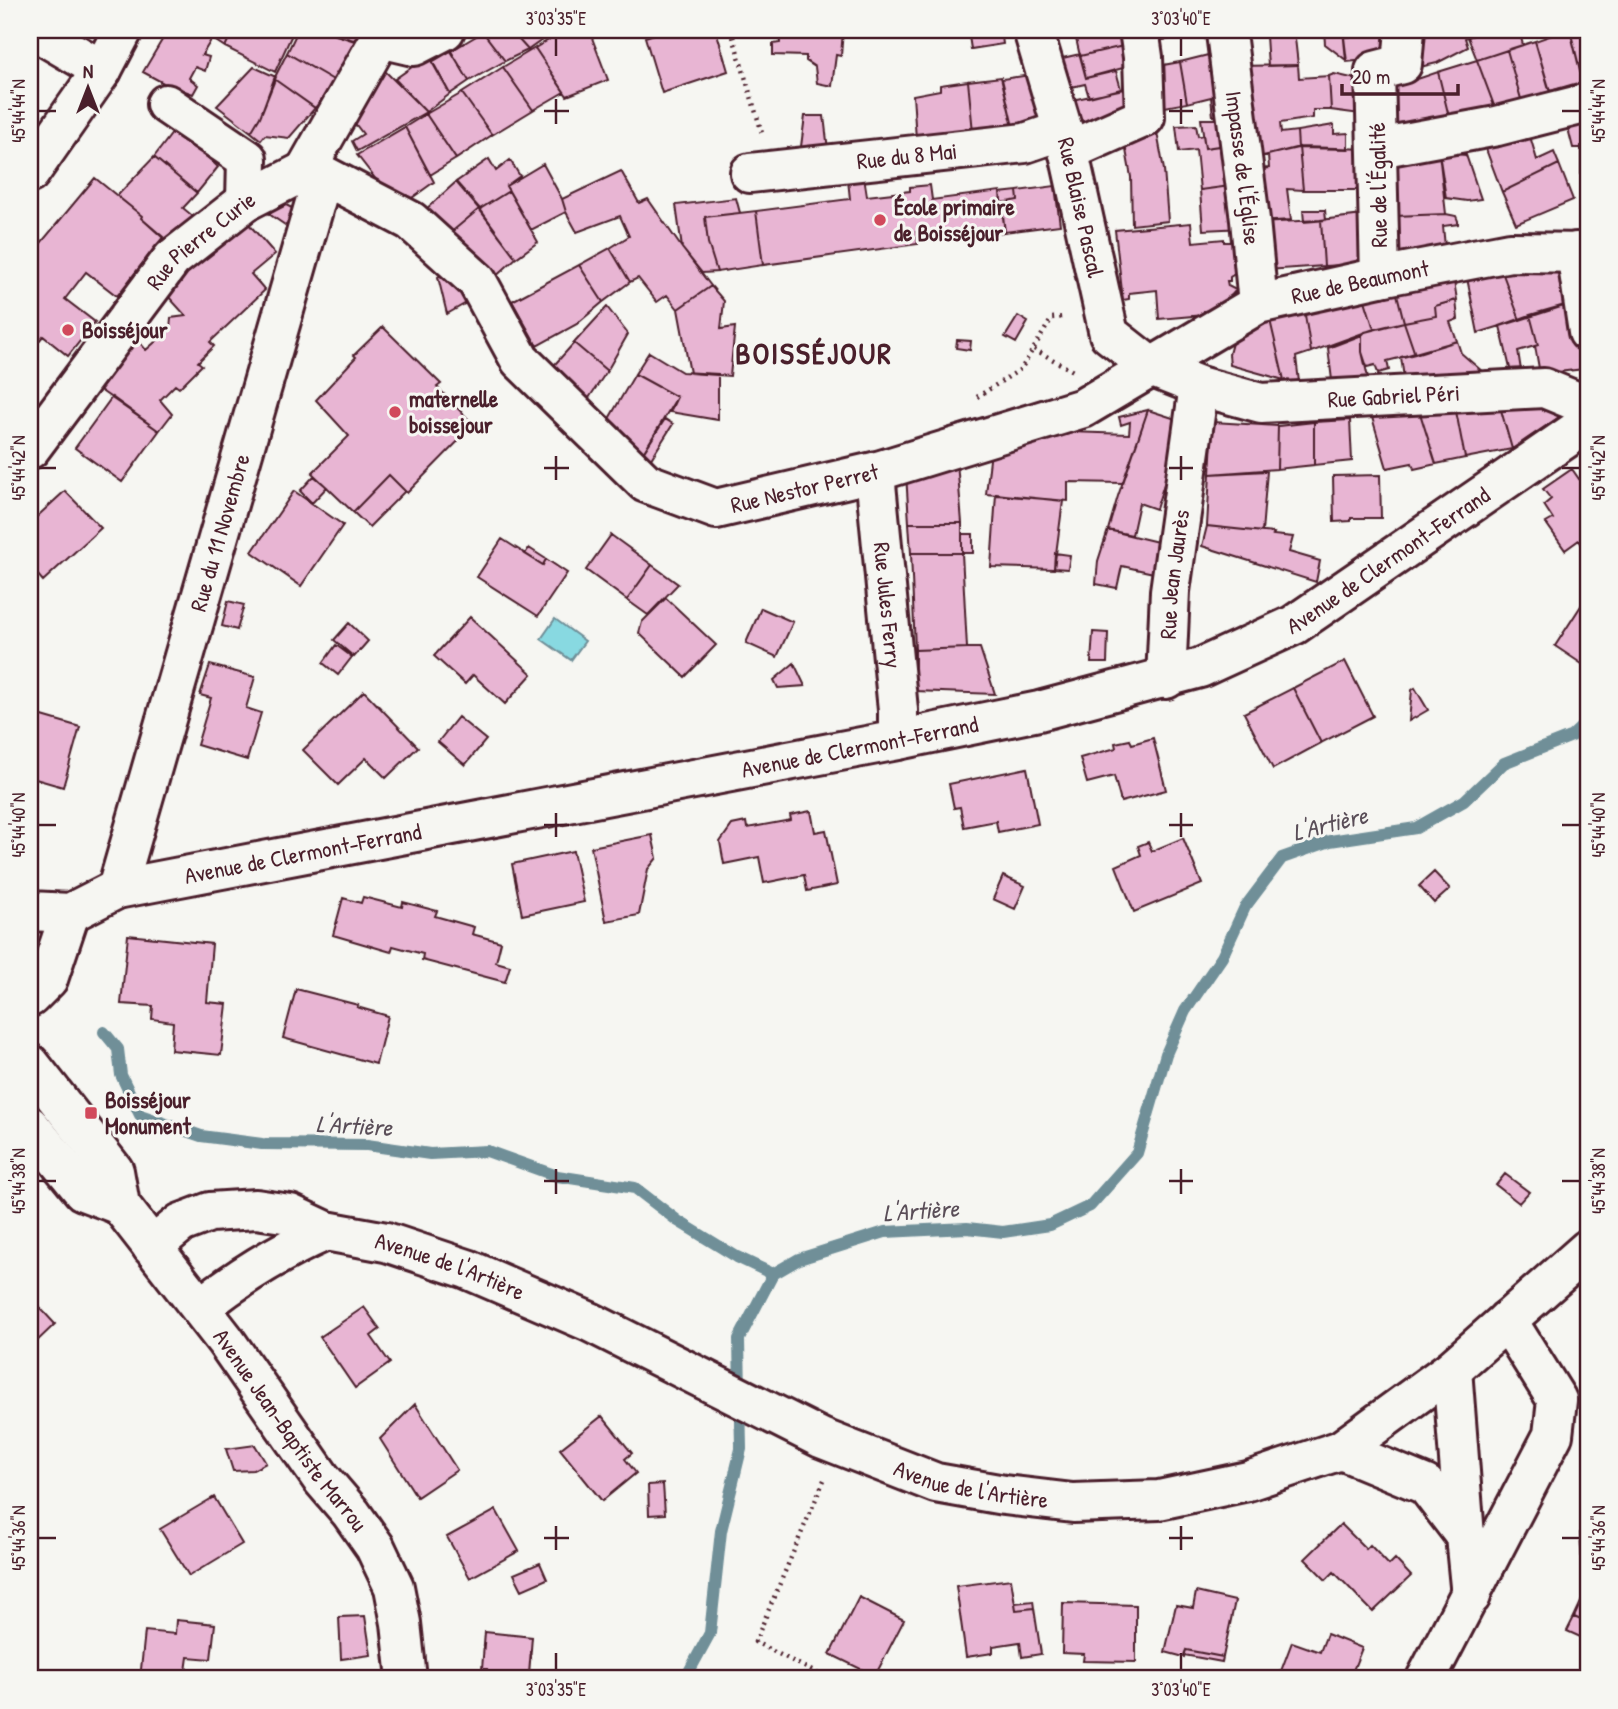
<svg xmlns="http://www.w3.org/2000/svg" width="1618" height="1709" font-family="'Patrick Hand',sans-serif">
  <rect width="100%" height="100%" fill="#f6f6f2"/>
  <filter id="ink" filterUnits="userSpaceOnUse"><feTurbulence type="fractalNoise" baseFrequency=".0143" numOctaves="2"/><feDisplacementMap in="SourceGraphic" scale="14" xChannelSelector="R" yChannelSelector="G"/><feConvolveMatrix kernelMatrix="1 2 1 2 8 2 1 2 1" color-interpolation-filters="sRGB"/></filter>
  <g filter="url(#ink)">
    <path fill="#88d9e1" stroke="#6f8f98" stroke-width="2" d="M555,619L585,641L571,660L541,639Z"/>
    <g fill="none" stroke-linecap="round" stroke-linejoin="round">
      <path stroke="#6f8f98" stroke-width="12" d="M104,1032L118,1049L121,1075L140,1115L201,1136L262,1144L367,1145L430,1154L487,1151L557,1176L635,1188L678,1221L737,1257L773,1274
        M773,1274L799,1259L885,1232L967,1228L1003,1232L1050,1225L1090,1206L1137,1153L1166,1054L1185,1011L1222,957L1245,907L1282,858L1330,841L1416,828L1464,801L1504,763L1572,736L1588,721
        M685,1679L710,1633L721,1531L741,1449L739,1339L773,1274"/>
    </g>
    <path fill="#e8b5d3" stroke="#4a1f2b" stroke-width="2" d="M168,30H199L213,37L202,55L209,57L205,71L195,67L189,78L198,85L193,94L182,90L180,92L143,72Z
      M199,30H233L225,47Z
      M233,30H294L275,72L225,47Z
      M298,30H320L358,42L335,81L287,53Z
      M320,30H361L354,40Z
      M487,30H510L528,50L505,61L483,32Z
      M510,30H544L549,35L528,50Z
      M589,30L608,80L567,96L535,48L564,31Z
      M667,30H716L728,71L662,93L645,37Z
      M779,30H843L841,56L836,55L832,86L817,83L815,67L806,61V56L773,55V44L780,43Z
      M968,30H1001L1003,44L971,49Z
      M1074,30H1135L1132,44L1080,56Z
      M1146,30H1178L1179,38L1149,42Z
      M1178,30H1209V34L1179,38Z
      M1324,30H1343L1346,60L1325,44Z
      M1343,30H1384V34L1344,37Z
      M1423,30H1476L1477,33L1465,38L1468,47L1437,63L1420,67Z
      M1488,30H1519L1523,45L1477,60L1468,37Z
      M1566,30H1570L1585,92L1576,94L1574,84L1550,91L1535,41Z
      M1570,30H1588V82H1583Z
      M483,32L505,61L469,81L451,51Z
      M1384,34L1387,55L1384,58L1347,62L1344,37Z
      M1290,35L1295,38L1298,65L1268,66L1266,36Z
      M1535,41L1553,103L1533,108L1530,97L1521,99L1507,50Z
      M1132,44L1134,65L1086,78L1080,56Z
      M535,48L564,92L533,110L503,67Z
      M1507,50L1521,99L1507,103L1509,114L1495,108L1477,60Z
      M451,51L469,81L450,94L432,62Z
      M1220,52L1231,113L1213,116L1211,97L1187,103L1180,62Z
      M287,53L335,81L315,108L274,79Z
      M1080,54L1086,78L1116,71L1121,89L1089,97L1085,84L1063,89L1054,60Z
      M429,55L450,94L426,112L395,79Z
      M1162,58L1163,65L1180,62L1187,103L1154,109Z
      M1477,60L1495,108L1450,121L1438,72Z
      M378,64L426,112L357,151L352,141L363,134L350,117Z
      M1298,65L1299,78L1329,76L1331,110H1313V118L1280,123L1281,133L1297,131L1298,148L1250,159L1239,66Z
      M254,67L276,77L260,117L251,132L217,106Z
      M503,67L533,110L492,135L462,93Z
      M1438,72L1450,121L1388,133L1385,90Z
      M1037,74L1051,119L1013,127L1002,79Z
      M1334,74L1369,82L1360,114L1331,110L1329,76Z
      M1001,77L1013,127L973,132L968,81Z
      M274,79L315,108L289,138L265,135L261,140L251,132L260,117Z
      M968,81L973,132L916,139L913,95L940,90V85Z
      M1138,86L1131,110L1080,132L1067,101Z
      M462,93L492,135L456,159L426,114Z
      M1588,112V146L1573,148L1565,117Z
      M426,114L456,159L430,175L405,127Z
      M805,116H824L828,150L800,154Z
      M1201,119H1230L1233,144L1205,148Z
      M1196,125L1198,136L1203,135L1205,148L1233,144L1238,185L1200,190L1196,150L1179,152L1176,126Z
      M1334,125V134L1348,133V149L1298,148L1297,131Z
      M1527,126L1537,160L1554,152L1559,164L1502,192L1487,152L1483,135Z
      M405,127L434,182L409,200L381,186L357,155Z
      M1156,127L1164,170L1168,221L1132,225L1131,177L1124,139Z
      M176,128L218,167L197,193L154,157Z
      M1581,146H1588V187H1584L1581,182Z
      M1299,147L1371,149L1372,190H1303Z
      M1299,147L1303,190L1287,189L1291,220L1258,222L1250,170L1269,168L1268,155Z
      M1439,153L1446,214L1395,216V162Z
      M1439,153L1466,155L1481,199L1467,201L1446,198Z
      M154,157L197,193L183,208L195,218L171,245L141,218L142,216L117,196Z
      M489,159L496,171L510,160L520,176L506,186L509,191L480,209L456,182Z
      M543,164L562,199L566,212L531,230L506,186Z
      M1559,164L1573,200L1516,224L1502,192Z
      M621,171L639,203L648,199L682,248L711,286L678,309L667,295L657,302L638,278L630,282L610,248L629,236L620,216L577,232L566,212L562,199Z
      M864,177L867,196L910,191V187L930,185L932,200L1000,191L1005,232L936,241L934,230L916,232L918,244L763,265L756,211L850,199L848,180Z
      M95,178L142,216L141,218L163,237L117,296L86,272L65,299L95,322L68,356L43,336L30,352V256Z
      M456,182L479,209L449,234L425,210Z
      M1238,185L1244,228L1203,230L1200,190Z
      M1055,186L1060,225L1005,232L1001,203L1018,200L1017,191Z
      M509,191L538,242L516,258L480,209Z
      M1017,191L1018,200L1001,203L1000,193Z
      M736,198L740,213L705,217L708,243L717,272L702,273L682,248L676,205Z
      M286,205L298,211L291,229L269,214Z
      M479,209L516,258L492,280L449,234Z
      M1303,210H1325L1326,220L1304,222Z
      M756,211L763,265L717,272L708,243L705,217Z
      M1372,214L1363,264L1324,266L1321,220Z
      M1446,214L1456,216L1458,221V224L1443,226L1446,257L1395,265V216Z
      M1321,220L1324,266L1267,270L1258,223Z
      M248,223L275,254L251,274L265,290L210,342L214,346L198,362L202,365L179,388L175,385L160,400L172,414L159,431L100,390L136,338L146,350L170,329L171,318L186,316L167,295L182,277Z
      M1191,223L1193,242L1224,239V242H1233L1236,273L1230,277V281H1227L1228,286L1236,290L1229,298L1230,303L1226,309L1204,311V315L1159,319L1157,290L1129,293V299L1123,300L1115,230Z
      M610,248L630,282L603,302L579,265Z
      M1557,257L1567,305L1520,320L1501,269Z
      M579,265L603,302L577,324L537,346L512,301Z
      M454,268L475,298L447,314L438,277Z
      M1501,269L1520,320L1478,333L1466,273Z
      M1453,275L1457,300L1435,306L1436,316L1404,322L1395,286Z
      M711,286L724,301L721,329L735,327L730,376L690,373L678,309Z
      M1395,286L1404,322L1374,329L1363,294Z
      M1363,294L1374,329L1311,352L1304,309Z
      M1456,300L1458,319L1450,322L1457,341L1415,354L1404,322L1436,316L1435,306Z
      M1575,302L1584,369L1540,374L1535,346L1538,345L1530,315Z
      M607,307L628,334L607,371L574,343Z
      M1304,309L1311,352L1296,357L1299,382L1284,380L1270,320Z
      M1530,315L1538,345L1518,351L1522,377H1512L1500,326Z
      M1018,316L1028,322L1016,343L1005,337Z
      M1270,320L1284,380L1230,365L1229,354L1232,343Z
      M1404,322L1415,354L1387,361L1389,370L1378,373L1375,365L1367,367L1362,352V335L1365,332Z
      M383,327L441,384L437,387L474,425L407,493L389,475L353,512L312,473L349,436L316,400L356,357L354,355Z
      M1362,335V352L1370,386L1333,388L1328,348Z
      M957,340L971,341L970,350L956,348Z
      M1457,341L1461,353L1491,379L1405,385L1401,357Z
      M574,343L607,371L581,410L547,373Z
      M649,352L682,372L718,374V420L670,412L677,397L635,374Z
      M635,374L677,397L640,458L603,429Z
      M112,397L159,431L122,482L75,448Z
      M1553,402L1562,415L1512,449L1499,403Z
      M1499,403L1512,449L1465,458L1455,406Z
      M1455,406L1465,458L1436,464L1419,410Z
      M1148,410L1179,420L1176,446L1156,509L1139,503L1132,535L1108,530L1118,496Z
      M1148,410L1123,483L1068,482V501L986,494L991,451L1069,432L1129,434L1130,422L1121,425L1119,417Z
      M1419,410L1436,464L1414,469L1412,463L1387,468L1371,414Z
      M665,419L673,424L649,462L640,458Z
      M1350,420L1352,461L1314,465V422Z
      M1213,422L1278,426L1277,469L1210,474Z
      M1314,422V465L1277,469L1278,426Z
      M957,462L962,523H909L906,473Z
      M1572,469L1579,479L1588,472L1587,553L1579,540L1565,550L1546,523L1553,519L1544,505L1551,499L1543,489Z
      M1267,471L1262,532L1207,526L1210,474Z
      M389,475L405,491L369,527L353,512Z
      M1380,475L1381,518H1351V521L1334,522L1333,476Z
      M314,476L327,487L312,503L300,491Z
      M65,491L101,528L43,581L30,566V523Z
      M294,491L343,525L301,586L252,552Z
      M996,494L1063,501L1054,569L991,567Z
      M909,523H962V553H911Z
      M1207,526L1274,533L1273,535L1293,537L1289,552L1320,561L1316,582L1202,546Z
      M1108,530L1166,544L1158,574L1122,566L1117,588L1096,584L1098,561Z
      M962,534H973V553H962Z
      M611,535L652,565L627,600L586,570Z
      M502,539L543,565L546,559L567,573L538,616L477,577Z
      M529,548L546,559L543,565L525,554Z
      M911,553H962L967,648L915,650Z
      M1055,553L1070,555L1068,569L1054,568Z
      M652,565L678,584L648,615L627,600Z
      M1588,595V668L1555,646Z
      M666,598L716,645L685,677L639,633L642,622Z
      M228,601L244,605L237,630L222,626Z
      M761,608L793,622L777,657L746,643Z
      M470,617L532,674L505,704L473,675L465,684L434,656Z
      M349,623L368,641L354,657L334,640Z
      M1093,632L1108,633L1107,663H1091Z
      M336,645L352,657L338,675L323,663Z
      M967,648H980L995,694L915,691V650Z
      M1345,661L1373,716L1321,743L1293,688Z
      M794,663L805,686L778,688L774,680Z
      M210,665L255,677L246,708L261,713L247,760L197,745L211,698L200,695Z
      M1293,688L1321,743L1273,769L1244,713Z
      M1415,688L1428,710L1409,721L1412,690Z
      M364,691L418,747L386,778L366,758L338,785L303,750Z
      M32,713L80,727L63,787L32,778L30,784V722Z
      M458,717L486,740L465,765L438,742Z
      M1153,738L1166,790L1121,802L1114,776L1087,783L1080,758L1116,748L1115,743L1130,740L1132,744Z
      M1027,768L1038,824L998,832L996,821L964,827L960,807L954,808L949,784Z
      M811,811L815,832L826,830L837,885L807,891L804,875L764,883L759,857L724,864L720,842L732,825L746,822L747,828L791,820L790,815Z
      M652,835L657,858L648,869L639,915L606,921L591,847Z
      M1183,838L1202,884L1134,912L1116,866L1141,855L1138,846L1148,842L1152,851Z
      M573,851L584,902L522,915L512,864Z
      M1434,872L1450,889L1434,903L1419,886Z
      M1003,876L1025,886L1015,909L993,899Z
      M363,897L402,907L403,902L437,911L435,916L474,927L472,934L501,942L496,962L510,966L505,982L422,960L423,954L393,946L391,952L333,935L343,898L361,903Z
      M128,935L212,944L207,1002L227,1004L221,1055L171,1050L173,1022L152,1019L153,1006L121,1004Z
      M296,989L358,1005L357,1007L388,1016L376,1064L283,1038Z
      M1505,1174L1529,1192L1519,1203L1496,1185Z
      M30,1297L55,1324L30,1348Z
      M364,1307L380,1329L371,1336L390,1363L355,1388L320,1337Z
      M415,1404L457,1470L417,1497L380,1439Z
      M602,1416L632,1453L625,1459L636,1473L602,1501L560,1449Z
      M255,1445L266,1463L253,1470L233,1471L226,1449Z
      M663,1484L665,1514L649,1515L648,1485Z
      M214,1497L242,1544L189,1576L160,1529Z
      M496,1510L519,1551L470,1578L447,1537Z
      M1341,1524L1366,1549L1370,1545L1389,1565L1395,1559L1411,1576L1373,1612L1334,1572L1326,1580L1305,1559Z
      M1588,1531V1564H1582L1580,1532Z
      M540,1563L547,1579L522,1590L514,1574Z
      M1011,1579L1016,1610L1034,1608L1041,1654L1022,1657L1020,1642L993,1646V1653L966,1657L956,1586Z
      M1588,1587V1623L1574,1617Z
      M1196,1592L1235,1601L1223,1657L1186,1650L1184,1657L1165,1652L1176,1605L1193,1608Z
      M859,1597L904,1620L875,1676L830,1654Z
      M1033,1601L1034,1608L1016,1610L1015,1603Z
      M1063,1603L1136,1605V1662L1083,1661L1084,1654L1062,1653Z
      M365,1616L371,1655L341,1659L339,1617Z
      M1574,1617L1588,1623L1587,1640L1567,1631Z
      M176,1620L215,1624L211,1659L188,1657L186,1671H192L191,1679H140L145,1631L175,1634Z
      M485,1632L532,1637L529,1674L545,1675V1679H486L487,1669H482Z
      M1327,1634L1362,1648L1350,1678L1341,1675L1339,1679H1278L1292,1642L1320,1652Z
      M1186,1650L1223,1657L1222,1662L1184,1655Z"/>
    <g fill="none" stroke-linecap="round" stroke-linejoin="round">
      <defs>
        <g id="minor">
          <path d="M34,30L102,70"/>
          <path id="s1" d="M1033,30L1067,144L1109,334L1151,367L1199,386L1261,403L1544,388L1588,406"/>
          <path id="s2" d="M1226,33L1250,220L1258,304"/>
          <path d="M380,38L414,46L445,30"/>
          <path d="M166,104L247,159L246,201"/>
          <path d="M1378,148L1497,126L1588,103"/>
          <path d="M1068,151L1145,117L1143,57L1139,30"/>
          <path d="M305,171L385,30"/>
          <path id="s3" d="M750,173L1025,143L1063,130"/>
          <path d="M1576,252L1588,332"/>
          <path d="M1380,277L1375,71L1402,64L1405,30"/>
          <path id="s4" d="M30,449L172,259L246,201L305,171L323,175L411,221L477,281L520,360L646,483L716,509L878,471L1083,408L1258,304L1380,277L1510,252L1588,253"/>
          <path id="s5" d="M878,471L876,484L898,710V740"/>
          <path id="s6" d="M1166,679L1170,591L1199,386"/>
          <path id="s7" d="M117,889L323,175"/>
          <path id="s8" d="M30,911L70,913L117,889L898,740L1039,711L1200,668L1294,625L1588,423"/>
          <path d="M30,997L48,979L70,913"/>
          <path d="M1452,1369L1465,1536"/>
          <path d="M1341,1450L1426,1485L1465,1536L1471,1596"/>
          <path d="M1426,1679L1553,1435L1557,1400L1507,1320"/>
        </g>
        <g id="tertiary">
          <path id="s9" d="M152,1247L181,1223L210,1212L256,1209L290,1214L326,1231L386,1242L467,1269L590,1322L821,1438L936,1483L1004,1495L1073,1503L1159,1500L1248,1481L1341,1450L1452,1369L1588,1249"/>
          <path d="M201,1307C241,1275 279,1252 326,1231"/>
        </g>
        <g id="secondary">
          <path d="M30,173L102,70L123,30"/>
          <path id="s10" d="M30,1064L114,1171L120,1205L225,1340L321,1478L351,1513L375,1547L394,1587L401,1623L407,1679"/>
          <path d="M30,1126L83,1191L120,1205"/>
        </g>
      </defs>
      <use href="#minor" stroke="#4a1f2b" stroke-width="44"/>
      <use href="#tertiary" stroke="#4a1f2b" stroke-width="44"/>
      <use href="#secondary" stroke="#4a1f2b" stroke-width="44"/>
      <path stroke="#4a1f2b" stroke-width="4.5" stroke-dasharray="2 5" stroke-linecap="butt" d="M731,30L762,133
        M1034,349L1073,371
        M977,397L1021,369L1052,318L1065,317
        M824,1480L755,1642L828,1679"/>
      <use href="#minor" stroke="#f6f6f2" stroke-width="38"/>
      <use href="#tertiary" stroke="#f6f6f2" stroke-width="38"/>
      <use href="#secondary" stroke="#f6f6f2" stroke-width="38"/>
    </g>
  </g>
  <path fill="none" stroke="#4a1f2b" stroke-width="2.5" d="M556,38V56M1181,38V56M556,99V124M1181,99V124M38,111H56M544,111H569M1169,111H1193M1562,111H1580M556,456V480M1181,456V480M38,468H56M544,468H569M1169,468H1193M1562,468H1580M556,813V837M1181,813V837M38,825H56M544,825H569M1169,825H1193M1562,825H1580M556,1169V1194M1181,1169V1194M38,1181H56M544,1181H569M1169,1181H1193M1562,1181H1580M556,1526V1550M1181,1526V1550M38,1538H56M544,1538H569M1169,1538H1193M1562,1538H1580M556,1653V1670M1181,1653V1670"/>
  <g fill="#d1495b" stroke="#f6f6f2" stroke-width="2.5">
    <circle cx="880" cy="220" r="7"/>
    <circle cx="68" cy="330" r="7"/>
    <circle cx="395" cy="412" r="7"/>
    <rect x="84" y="1106" width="14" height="14" rx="3.5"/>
  </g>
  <g text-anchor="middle" stroke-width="6" stroke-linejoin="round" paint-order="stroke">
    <g font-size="23" fill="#4a1f2b" stroke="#f6f6f2">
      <text dy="8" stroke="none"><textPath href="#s3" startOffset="158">Rue du 8 Mai</textPath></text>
      <text dy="8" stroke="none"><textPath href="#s2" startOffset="136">Impasse de l'Église</textPath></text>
      <text transform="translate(1378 185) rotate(-91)" y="8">Rue de l'Égalité</text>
      <text dy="8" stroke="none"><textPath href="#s1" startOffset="184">Rue Blaise Pascal</textPath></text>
      <text dy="8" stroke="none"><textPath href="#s4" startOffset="271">Rue Pierre Curie</textPath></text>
      <text dy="8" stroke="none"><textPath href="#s4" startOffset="1634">Rue de Beaumont</textPath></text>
      <text dy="8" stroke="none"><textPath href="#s1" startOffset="616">Rue Gabriel Péri</textPath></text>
      <text dy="8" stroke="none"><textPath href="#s4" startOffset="1036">Rue Nestor Perret</textPath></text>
      <text dy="8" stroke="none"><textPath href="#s7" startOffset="371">Rue du 11 Novembre</textPath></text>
      <text dy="8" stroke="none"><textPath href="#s8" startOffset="1416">Avenue de Clermont-Ferrand</textPath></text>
      <text dy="8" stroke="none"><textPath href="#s6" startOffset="105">Rue Jean Jaurès</textPath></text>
      <text dy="8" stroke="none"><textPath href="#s5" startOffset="135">Rue Jules Ferry</textPath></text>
      <text dy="8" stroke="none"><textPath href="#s8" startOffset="849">Avenue de Clermont-Ferrand</textPath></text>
      <text dy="8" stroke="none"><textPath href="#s8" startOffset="282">Avenue de Clermont-Ferrand</textPath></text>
      <text dy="8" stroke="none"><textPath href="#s9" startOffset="318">Avenue de l'Artière</textPath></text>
      <text dy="8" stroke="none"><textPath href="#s10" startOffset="453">Avenue Jean-Baptiste Marrou</textPath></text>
      <text dy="8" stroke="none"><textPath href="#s9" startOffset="886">Avenue de l'Artière</textPath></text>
    </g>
    <g font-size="23" font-weight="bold" fill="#4a1f2b" stroke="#f6f6f2" text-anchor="start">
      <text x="894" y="215">École primaire<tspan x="894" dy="26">de Boisséjour</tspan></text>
      <text x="82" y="338">Boisséjour</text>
      <text x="409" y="407">maternelle<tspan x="409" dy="26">boissejour</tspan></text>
      <text x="105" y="1108">Boisséjour<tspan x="105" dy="26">Monument</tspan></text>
    </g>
    <g font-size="24" font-style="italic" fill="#5a4e58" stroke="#f6f6f2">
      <text transform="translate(1330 824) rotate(-14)" y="8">L'Artière</text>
      <text transform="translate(354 1126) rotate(3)" y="8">L'Artière</text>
      <text transform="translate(921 1211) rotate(-4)" y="8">L'Artière</text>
    </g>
    <g font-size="30" font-weight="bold" letter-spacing="2" fill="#4a1f2b" stroke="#f6f6f2">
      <text x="814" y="364">BOISSÉJOUR</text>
    </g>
  </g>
  <rect width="1618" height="1709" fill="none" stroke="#f6f6f2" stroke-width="77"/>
  <g transform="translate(88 88)" stroke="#f6f6f2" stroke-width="5" paint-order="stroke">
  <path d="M0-5L12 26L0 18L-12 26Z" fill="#4a1f2b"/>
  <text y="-10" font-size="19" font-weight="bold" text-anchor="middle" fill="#4a1f2b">N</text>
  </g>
  <path d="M1342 84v10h116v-10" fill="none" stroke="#4a1f2b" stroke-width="3.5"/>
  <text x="1352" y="84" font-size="21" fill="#4a1f2b" stroke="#f6f6f2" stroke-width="5" paint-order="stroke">20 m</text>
  <rect x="38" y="38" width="1542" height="1632" fill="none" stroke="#4a1f2b" stroke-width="2.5"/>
  <g font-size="18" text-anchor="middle" fill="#4a1f2b">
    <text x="556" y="25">3°03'35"E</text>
    <text x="1181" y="25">3°03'40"E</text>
    <text transform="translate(19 111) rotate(-90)" y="6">45°44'44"N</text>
    <text transform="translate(1599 111) rotate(-90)" y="6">45°44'44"N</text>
    <text transform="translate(19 468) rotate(-90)" y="6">45°44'42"N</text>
    <text transform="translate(1599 468) rotate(-90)" y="6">45°44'42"N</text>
    <text transform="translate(19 825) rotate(-90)" y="6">45°44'40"N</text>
    <text transform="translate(1599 825) rotate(-90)" y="6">45°44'40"N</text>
    <text transform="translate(19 1181) rotate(-90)" y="6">45°44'38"N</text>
    <text transform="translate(1599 1181) rotate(-90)" y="6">45°44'38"N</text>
    <text transform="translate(19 1538) rotate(-90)" y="6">45°44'36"N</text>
    <text transform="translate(1599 1538) rotate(-90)" y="6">45°44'36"N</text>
    <text x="556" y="1696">3°03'35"E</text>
    <text x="1181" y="1696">3°03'40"E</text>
  </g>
</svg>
